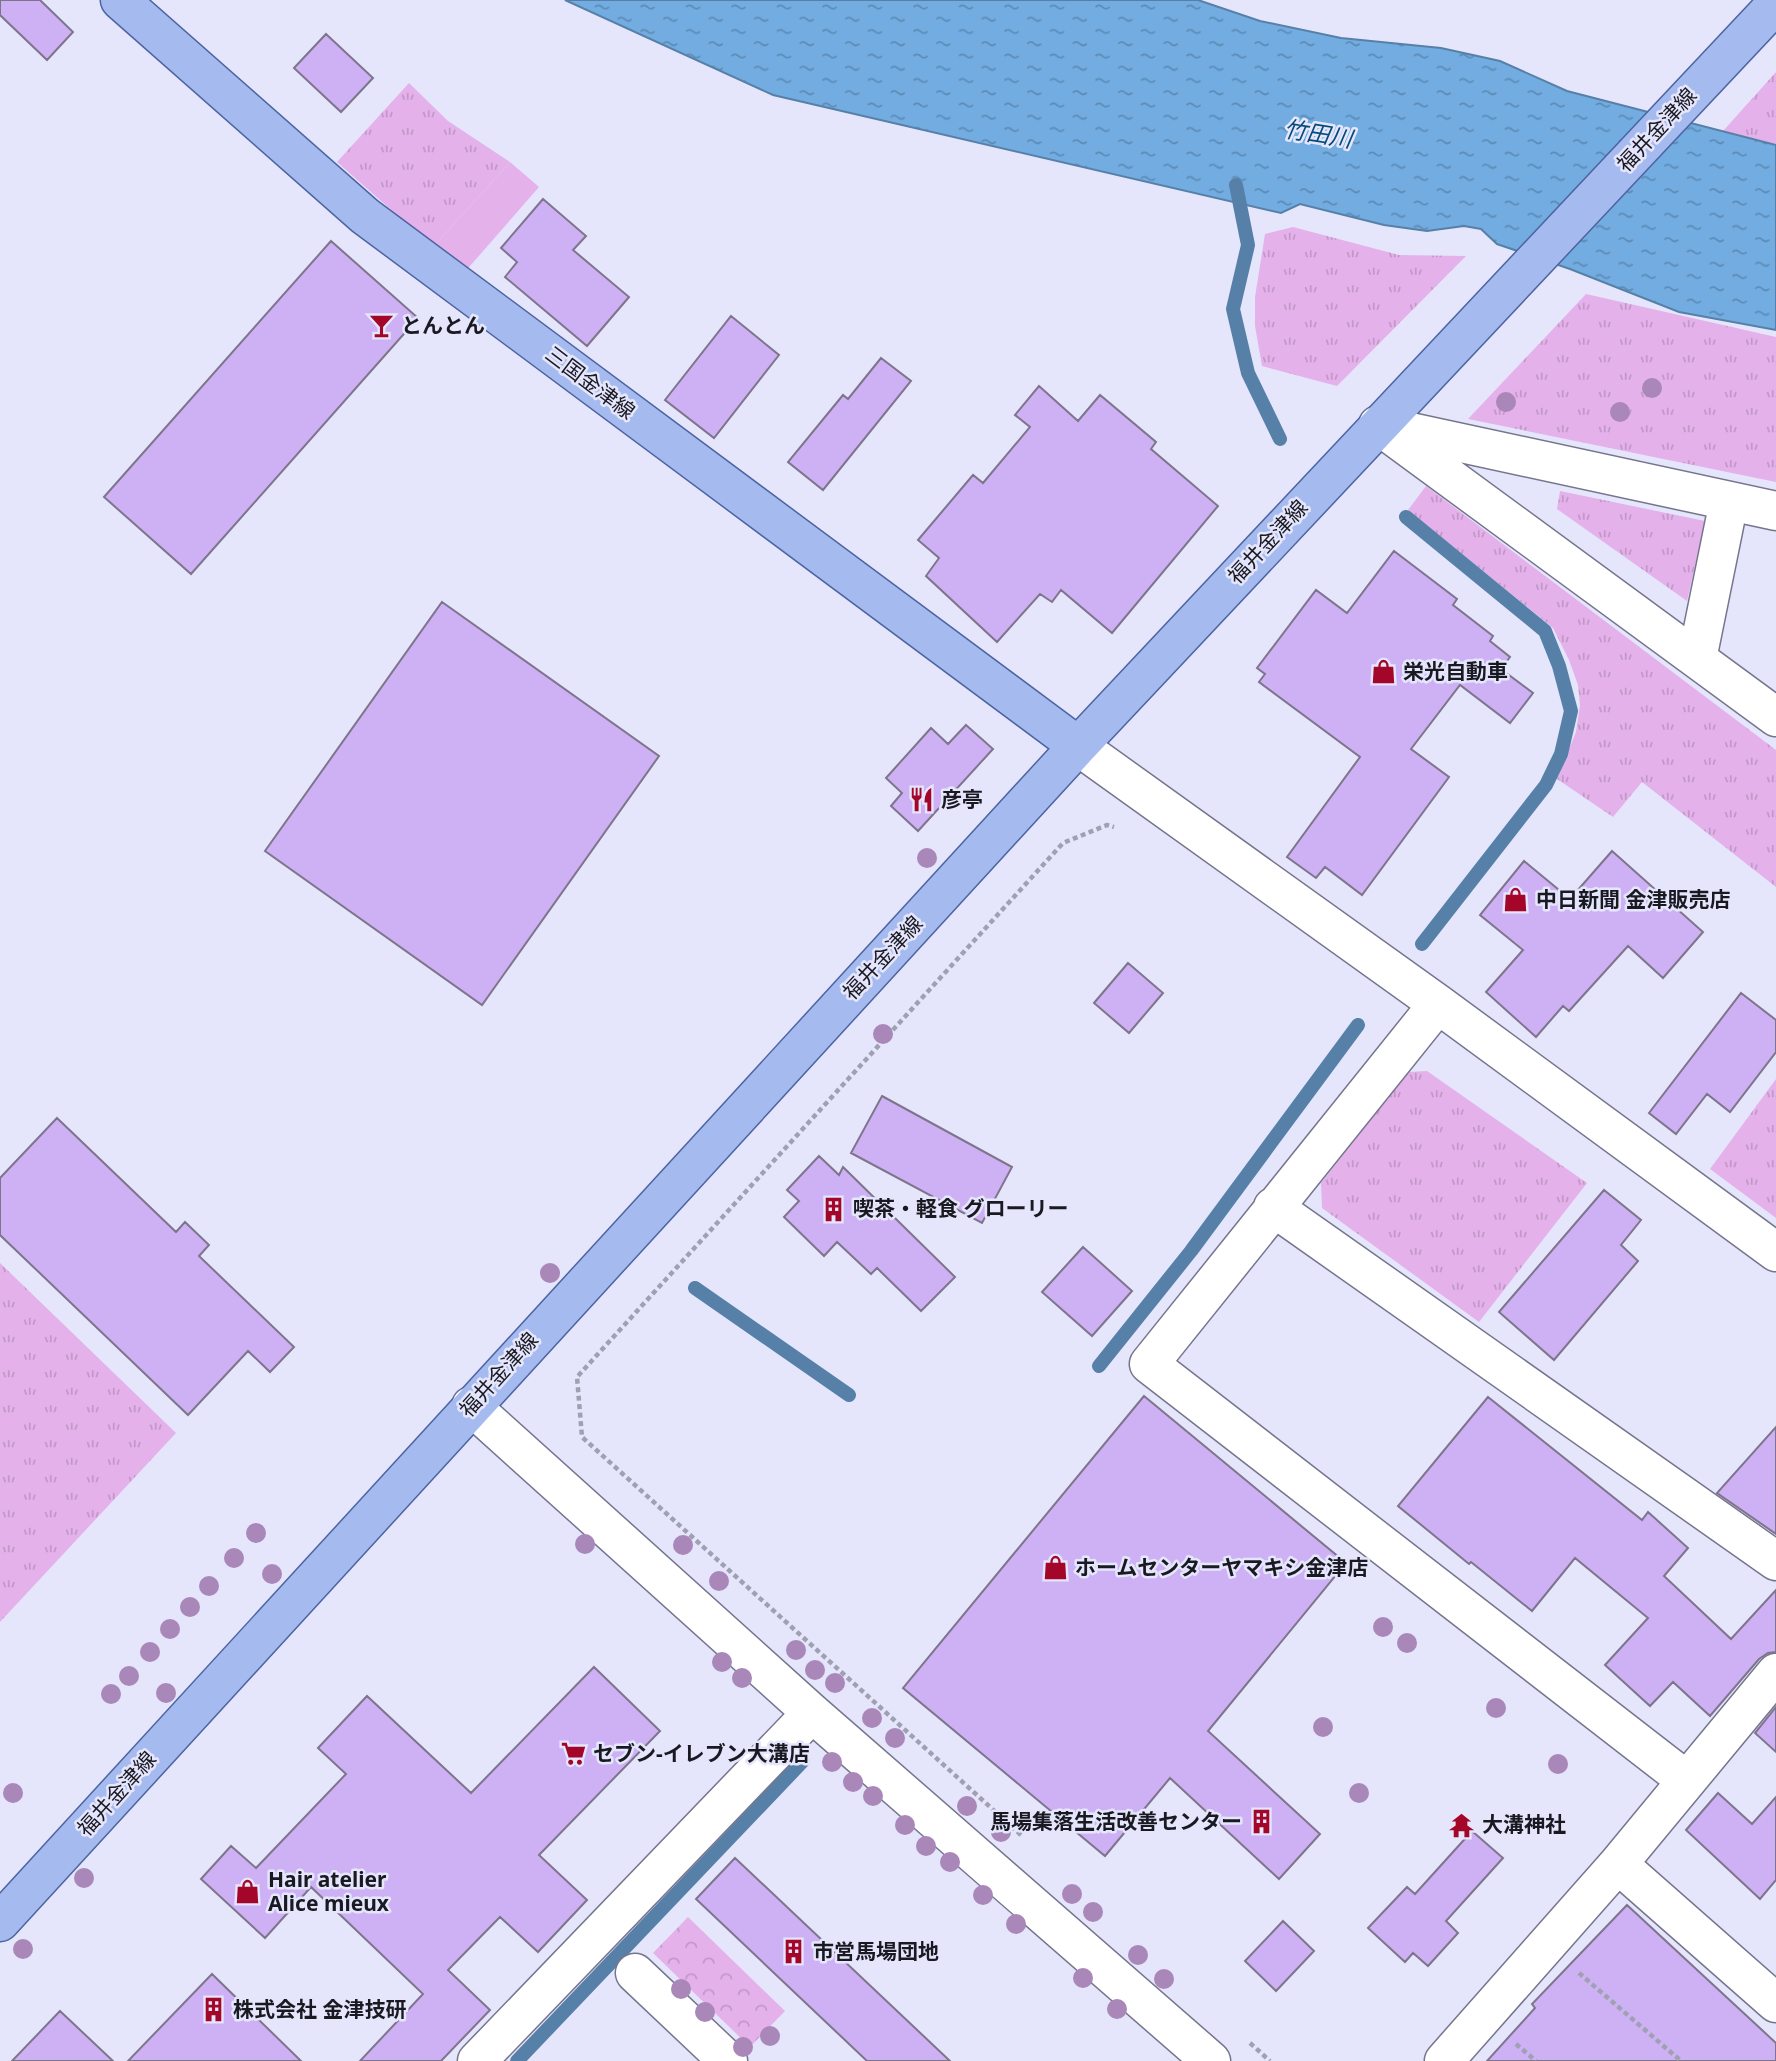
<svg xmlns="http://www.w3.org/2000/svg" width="1776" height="2061" font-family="'Noto Sans','Noto Sans JP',sans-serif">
  <defs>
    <pattern id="grass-tufts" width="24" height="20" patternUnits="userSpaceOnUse" patternTransform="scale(1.75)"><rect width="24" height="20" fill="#e4b1ea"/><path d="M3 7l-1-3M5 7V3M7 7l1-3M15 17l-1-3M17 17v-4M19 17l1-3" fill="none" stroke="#c398c8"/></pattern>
    <pattern id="park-crowns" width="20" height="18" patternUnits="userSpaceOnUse" patternTransform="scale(1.75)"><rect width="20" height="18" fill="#e4b1ea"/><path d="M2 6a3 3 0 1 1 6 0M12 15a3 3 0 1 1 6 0" fill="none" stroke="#c398c8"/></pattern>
    <pattern id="water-ripples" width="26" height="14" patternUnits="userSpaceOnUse" patternTransform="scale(1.75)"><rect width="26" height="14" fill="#72ace1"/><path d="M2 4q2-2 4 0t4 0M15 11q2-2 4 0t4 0" fill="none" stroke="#5d8bb6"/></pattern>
  </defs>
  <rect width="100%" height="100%" fill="#e5e6fc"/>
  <path fill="url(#grass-tufts)" d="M1776,72V145L1723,131Z
    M409,83L448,121L510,162L433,247L337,162Z
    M1293,227L1399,255L1466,256L1337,386L1262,366L1255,326V297L1265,234Z
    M1586,294L1776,337V482L1468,419Z
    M1426,486L1776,750V887L1642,782L1613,817L1557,779L1576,732L1580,705L1578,685L1569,660L1553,628L1408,510Z
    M1560,491L1705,521L1687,601L1557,509Z
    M1427,1071L1587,1183L1479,1322L1322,1208L1321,1183L1408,1072Z
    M1776,1079V1218L1710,1169Z
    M0,1263L176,1433L0,1622Z"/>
  <path fill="url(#park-crowns)" d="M688,1917L785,2011L750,2047L653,1953Z"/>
  <path fill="#e4b1ea" d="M510,162L539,187L463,274L433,247Z"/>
  <path fill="url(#water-ripples)" stroke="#5780a8" stroke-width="2" d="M565,0H1198L1260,21L1341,38L1441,48L1500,61L1567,91L1776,145V330L1679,312L1570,269L1497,244L1481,229L1464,226L1427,231L1384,225L1300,204L1281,213L773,95Z"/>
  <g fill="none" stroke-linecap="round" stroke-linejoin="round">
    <path stroke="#5780a8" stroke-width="14" d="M1236,185L1248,245L1233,309L1248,373L1280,439
      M1406,517L1545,631L1559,666L1571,711L1561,754L1546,785L1422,944
      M695,1288L849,1395
      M1099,1366L1191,1251L1358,1025
      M517,2061L803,1761"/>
  </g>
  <path fill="#cdb1f4" stroke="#7e758c" stroke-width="2" d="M0,0H40L73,32L47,60L0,15Z
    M326,34L373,78L341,112L294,68Z
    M543,199L586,236L573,250L629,297L587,346L505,277L517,262L501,248Z
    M331,241L418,318L191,574L104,497Z
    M731,316L779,355L714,438L665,400Z
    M881,358L911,381L823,490L788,462L843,395L848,399Z
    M1039,386L1078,421L1100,395L1156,442L1151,449L1218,506L1112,633L1061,590L1052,602L1040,594L997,642L926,576L939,558L918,540L973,475L983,483L1030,427L1015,415Z
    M1394,551L1457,599L1453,605L1493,636L1490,641L1510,657L1501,669L1533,693L1510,723L1460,685L1411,749L1449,777L1362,895L1325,867L1316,878L1287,857L1360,757L1259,682L1265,674L1257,668L1316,590L1347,613Z
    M442,602L659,756L482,1005L265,851Z
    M966,725L993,749L918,831L891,806L902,793L886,778L931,728L948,744Z
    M1612,851L1703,932L1663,978L1628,946L1569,1011L1563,1006L1536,1037L1486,992L1523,950L1480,915L1524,861L1570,899Z
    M1128,963L1163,993L1129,1033L1094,1003Z
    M1741,993L1776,1020V1052L1730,1112L1707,1094L1676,1134L1649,1113Z
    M882,1096L1012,1167L982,1223L851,1153Z
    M57,1118L176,1232L185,1222L209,1245L199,1256L294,1347L270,1372L248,1351L188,1415L0,1235V1178Z
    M819,1156L839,1175L843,1167L955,1277L921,1311L877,1268L871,1274L837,1242L824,1256L784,1217L799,1201L787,1190Z
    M1604,1190L1641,1220L1621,1245L1638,1261L1554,1360L1499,1312Z
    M1083,1247L1132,1291L1092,1336L1042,1292Z
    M1144,1396L1346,1563L1208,1731L1320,1834L1279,1879L1170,1778L1105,1856L903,1688Z
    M1488,1397L1642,1520L1648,1512L1688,1548L1664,1576L1731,1639L1776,1590V1652L1768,1653L1759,1659L1710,1716L1673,1682L1650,1706L1605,1665L1648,1618L1575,1558L1532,1611L1471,1562L1469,1564L1398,1506Z
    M1776,1427V1534L1717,1493Z
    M594,1667L660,1731L539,1855L587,1900L538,1952L500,1917L448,1970L490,2010L441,2061H360L423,1994L311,1887L265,1938L201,1879L231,1846L256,1868L346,1774L318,1748L367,1696L471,1793Z
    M1776,1707V1752L1755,1733Z
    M1718,1793L1752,1824L1776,1797V1880L1760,1899L1686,1830Z
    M1472,1831L1503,1858L1446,1921L1458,1933L1428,1966L1413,1953L1405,1962L1368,1928L1407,1887L1415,1894Z
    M735,1858L950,2061H867L696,1899Z
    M1627,1905L1776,2043V2061H1487L1535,2008L1532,2004Z
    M1283,1921L1314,1951L1276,1991L1245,1961Z
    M212,1974L301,2061H128Z
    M60,2011L113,2061H12Z"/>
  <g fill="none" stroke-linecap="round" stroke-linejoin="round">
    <defs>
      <path id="minor" d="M1378,425L1776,717
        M1392,428L1776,511
        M1697,659L1729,501
        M1078,746L1438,1004L1776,1252
        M1438,1004L1149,1364L1686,1780
        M1273,1207L1776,1561
        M471,1406L812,1713L1211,2061
        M1618,1864L1776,2003
        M635,1973L728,2061
        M477,2061L812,1713
        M1444,2061L1618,1864L1776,1673"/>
      <path id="major" d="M120,0L365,216L1078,746
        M0,1922L1078,746L1776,4"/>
    </defs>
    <use href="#minor" stroke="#75758d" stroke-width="41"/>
    <use href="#major" stroke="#4d64a1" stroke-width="41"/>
    <path stroke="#9fa0b1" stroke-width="4.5" stroke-dasharray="5 3.5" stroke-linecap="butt" d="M1021,1835L582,1437L577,1377L1063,843L1107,825L1114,827
      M1579,1973L1681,2061
      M1250,2043L1270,2061
      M1516,2044L1536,2061"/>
    <use href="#minor" stroke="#fff" stroke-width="38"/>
    <use href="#major" stroke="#a5bbef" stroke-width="38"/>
  </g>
  <g fill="#a987b8">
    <circle cx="1652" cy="388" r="10"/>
    <circle cx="1506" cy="402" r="10"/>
    <circle cx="1620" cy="412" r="10"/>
    <circle cx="927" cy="858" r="10"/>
    <circle cx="883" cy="1034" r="10"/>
    <circle cx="550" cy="1273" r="10"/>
    <circle cx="256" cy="1533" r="10"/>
    <circle cx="585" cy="1544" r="10"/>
    <circle cx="683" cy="1545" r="10"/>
    <circle cx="234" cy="1558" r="10"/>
    <circle cx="272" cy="1574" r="10"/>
    <circle cx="719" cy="1581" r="10"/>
    <circle cx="209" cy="1586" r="10"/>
    <circle cx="190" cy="1607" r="10"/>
    <circle cx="1383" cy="1627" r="10"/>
    <circle cx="170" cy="1629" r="10"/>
    <circle cx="1407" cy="1643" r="10"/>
    <circle cx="796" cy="1650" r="10"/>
    <circle cx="150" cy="1652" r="10"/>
    <circle cx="722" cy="1662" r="10"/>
    <circle cx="815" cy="1670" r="10"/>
    <circle cx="129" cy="1676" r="10"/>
    <circle cx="742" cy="1678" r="10"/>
    <circle cx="835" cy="1683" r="10"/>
    <circle cx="166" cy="1693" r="10"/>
    <circle cx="111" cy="1694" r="10"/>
    <circle cx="1496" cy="1708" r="10"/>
    <circle cx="872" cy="1718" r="10"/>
    <circle cx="1323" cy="1727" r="10"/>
    <circle cx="895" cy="1738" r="10"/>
    <circle cx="832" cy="1762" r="10"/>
    <circle cx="1558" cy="1764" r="10"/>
    <circle cx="853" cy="1782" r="10"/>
    <circle cx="13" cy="1793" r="10"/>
    <circle cx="1359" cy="1793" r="10"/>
    <circle cx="873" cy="1796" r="10"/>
    <circle cx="967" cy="1806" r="10"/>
    <circle cx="905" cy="1825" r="10"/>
    <circle cx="1001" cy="1832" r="10"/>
    <circle cx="926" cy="1846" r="10"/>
    <circle cx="950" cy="1862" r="10"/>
    <circle cx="84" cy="1878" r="10"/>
    <circle cx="1072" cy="1894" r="10"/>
    <circle cx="983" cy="1895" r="10"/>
    <circle cx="1093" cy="1912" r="10"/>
    <circle cx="1016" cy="1924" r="10"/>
    <circle cx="23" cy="1949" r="10"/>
    <circle cx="1138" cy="1955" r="10"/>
    <circle cx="1083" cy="1978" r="10"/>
    <circle cx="1164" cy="1979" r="10"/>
    <circle cx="681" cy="1989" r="10"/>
    <circle cx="1117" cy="2009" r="10"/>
    <circle cx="705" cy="2012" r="10"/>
    <circle cx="770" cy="2036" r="10"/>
    <circle cx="743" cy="2047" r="10"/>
  </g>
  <defs>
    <symbol id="bar-bare" viewBox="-9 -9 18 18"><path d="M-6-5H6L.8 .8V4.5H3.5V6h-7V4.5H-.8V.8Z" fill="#a4062a" stroke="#e5e6fc" stroke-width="2.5" paint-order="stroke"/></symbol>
    <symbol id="shop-bare" viewBox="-9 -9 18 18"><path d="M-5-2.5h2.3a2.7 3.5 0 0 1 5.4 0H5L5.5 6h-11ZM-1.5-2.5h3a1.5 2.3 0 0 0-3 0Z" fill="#a4062a" stroke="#e5e6fc" stroke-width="2.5" paint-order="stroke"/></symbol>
    <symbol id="restaurant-bare" viewBox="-9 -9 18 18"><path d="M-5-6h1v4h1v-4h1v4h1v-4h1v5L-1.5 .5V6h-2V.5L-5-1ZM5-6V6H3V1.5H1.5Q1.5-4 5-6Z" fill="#a4062a" stroke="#e5e6fc" stroke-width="2.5" paint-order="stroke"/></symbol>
    <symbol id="building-bare" viewBox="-9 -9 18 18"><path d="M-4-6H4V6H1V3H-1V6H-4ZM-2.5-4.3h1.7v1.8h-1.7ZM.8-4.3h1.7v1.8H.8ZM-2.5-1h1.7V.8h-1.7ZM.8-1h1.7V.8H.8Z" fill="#a4062a" stroke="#e5e6fc" stroke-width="2.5" paint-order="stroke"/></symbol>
    <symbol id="supermarket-bare" viewBox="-9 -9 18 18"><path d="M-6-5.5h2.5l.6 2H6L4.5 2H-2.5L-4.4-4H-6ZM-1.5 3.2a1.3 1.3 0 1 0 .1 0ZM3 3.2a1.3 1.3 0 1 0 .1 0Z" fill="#a4062a" stroke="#e5e6fc" stroke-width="2.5" paint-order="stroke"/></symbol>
    <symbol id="temple-bare" viewBox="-9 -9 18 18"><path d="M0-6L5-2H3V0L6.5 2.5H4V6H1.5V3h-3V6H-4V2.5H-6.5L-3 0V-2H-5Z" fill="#a4062a" stroke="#e5e6fc" stroke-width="2.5" paint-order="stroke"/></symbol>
  </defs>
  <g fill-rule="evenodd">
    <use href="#bar-bare" x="364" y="308" width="35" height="35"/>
    <use href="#shop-bare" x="1366" y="654" width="35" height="35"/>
    <use href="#restaurant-bare" x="904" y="782" width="35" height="35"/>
    <use href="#shop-bare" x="1498" y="882" width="35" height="35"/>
    <use href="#building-bare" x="816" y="1192" width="35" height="35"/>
    <use href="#shop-bare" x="1038" y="1550" width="35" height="35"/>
    <use href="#supermarket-bare" x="556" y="1736" width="35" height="35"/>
    <use href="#building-bare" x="1244" y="1804" width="35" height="35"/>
    <use href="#temple-bare" x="1444" y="1808" width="35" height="35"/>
    <use href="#shop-bare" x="230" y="1874" width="35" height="35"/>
    <use href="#building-bare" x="776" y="1934" width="35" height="35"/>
    <use href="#building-bare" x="196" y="1992" width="35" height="35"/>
  </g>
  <g text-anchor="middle" stroke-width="5" stroke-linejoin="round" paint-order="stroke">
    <g font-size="21" fill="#191922" stroke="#e5e6fc">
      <text transform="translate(1657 130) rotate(-47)" y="7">福井金津線</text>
      <text transform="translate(590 383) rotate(37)" y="7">三国金津線</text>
      <text transform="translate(1268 542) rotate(-47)" y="7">福井金津線</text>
      <text transform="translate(883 958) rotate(-47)" y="7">福井金津線</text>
      <text transform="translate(499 1375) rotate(-48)" y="7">福井金津線</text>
      <text transform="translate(117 1794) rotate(-48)" y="7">福井金津線</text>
    </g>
    <g font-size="21" font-weight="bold" fill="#191922" stroke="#e5e6fc" text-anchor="start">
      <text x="401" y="333">とんとん</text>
      <text x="1403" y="679">栄光自動車</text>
      <text x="941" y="807">彦亭</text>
      <text x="1536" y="907">中日新聞 金津販売店</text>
      <text x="853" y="1216">喫茶・軽食 グローリー</text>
      <text x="1075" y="1575">ホームセンターヤマキシ金津店</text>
      <text x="593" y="1761">セブン-イレブン大溝店</text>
      <text x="1242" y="1829" text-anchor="end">馬場集落生活改善センター</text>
      <text x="1482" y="1832">大溝神社</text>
      <text x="268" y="1887">Hair atelier<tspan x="268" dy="24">Alice mieux</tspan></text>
      <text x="813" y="1959">市営馬場団地</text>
      <text x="233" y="2017">株式会社 金津技研</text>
    </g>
    <g font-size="23" font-style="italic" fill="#044a7b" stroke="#e5e6fc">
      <text transform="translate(1318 134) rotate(9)" y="8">竹田川</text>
    </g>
  </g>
</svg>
